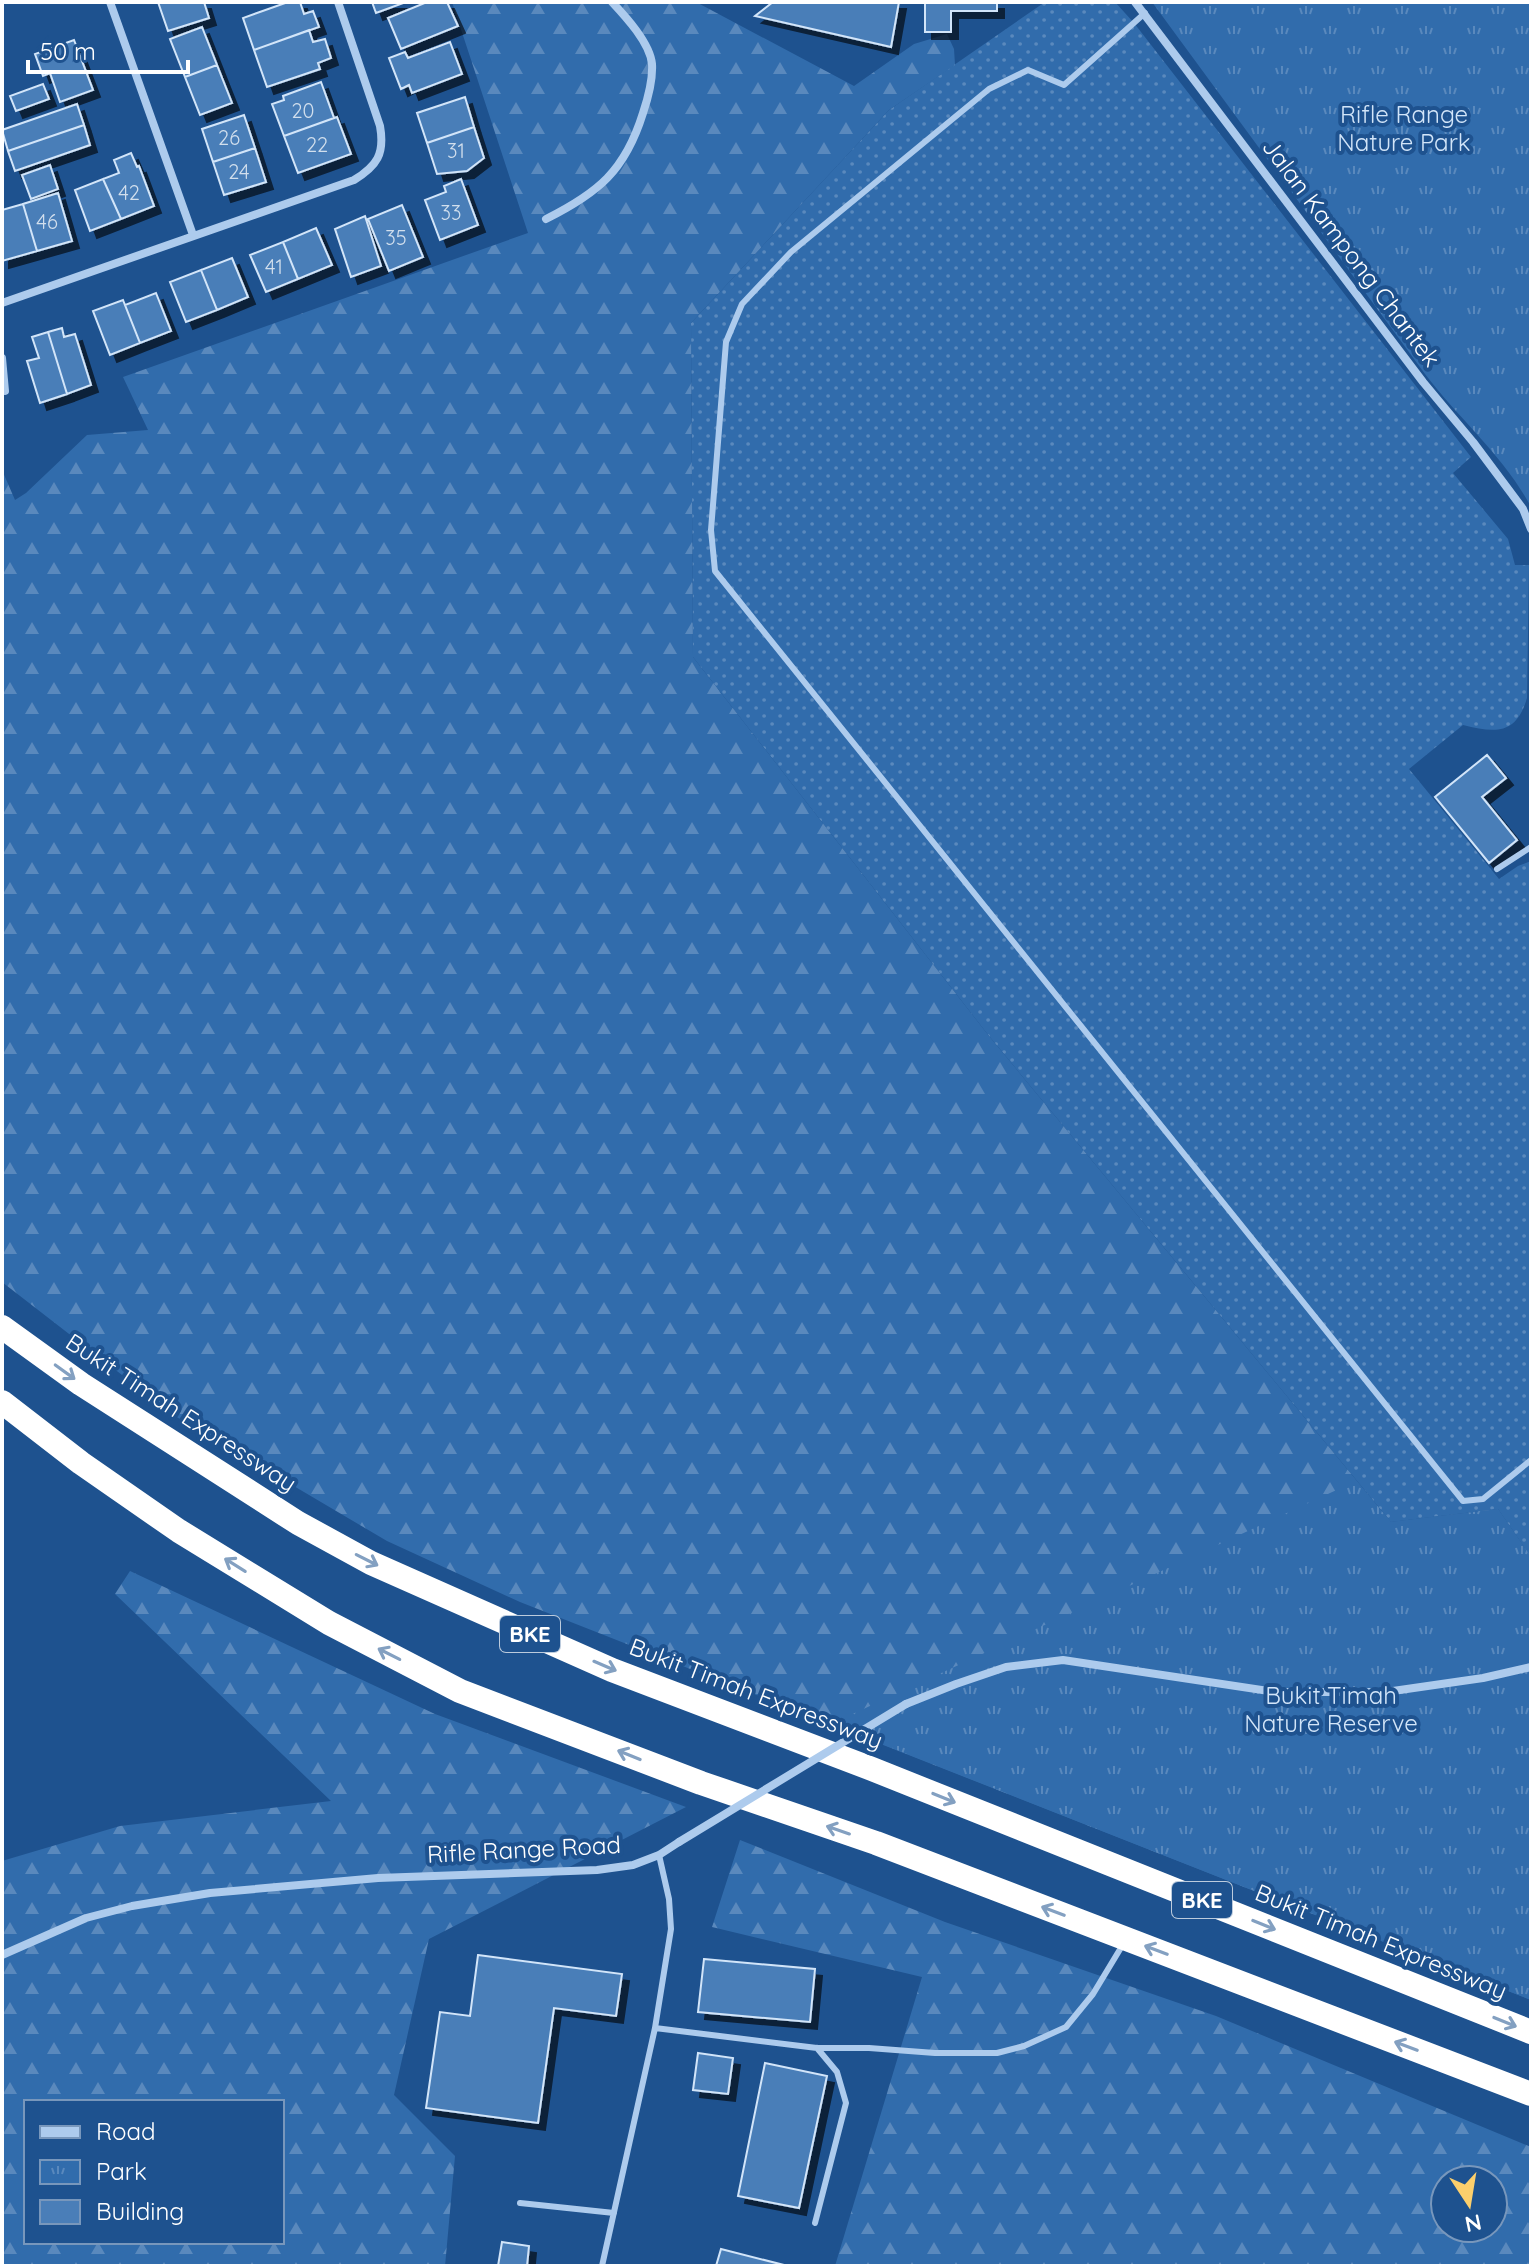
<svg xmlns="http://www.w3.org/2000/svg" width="1533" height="2268" font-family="Quicksand,sans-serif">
  <defs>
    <pattern id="grass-dots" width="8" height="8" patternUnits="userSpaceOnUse" patternTransform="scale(2)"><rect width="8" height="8" fill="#316cac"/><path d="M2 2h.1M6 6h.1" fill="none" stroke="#5a89bd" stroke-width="1.8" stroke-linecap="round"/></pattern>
    <pattern id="forest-firs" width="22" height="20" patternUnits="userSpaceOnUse" patternTransform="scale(2)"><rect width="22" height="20" fill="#316cac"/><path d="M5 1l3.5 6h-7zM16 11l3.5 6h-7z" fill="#5a89bd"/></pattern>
    <pattern id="park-tufts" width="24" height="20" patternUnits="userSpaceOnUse" patternTransform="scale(2)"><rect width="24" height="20" fill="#316cac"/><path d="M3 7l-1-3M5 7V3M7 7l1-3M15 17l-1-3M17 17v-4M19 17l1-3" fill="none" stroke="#5a89bd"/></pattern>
    <filter id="shadow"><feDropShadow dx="7" dy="7" stdDeviation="0" flood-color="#0009"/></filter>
  </defs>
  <rect width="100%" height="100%" fill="#1e528f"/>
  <path fill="url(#grass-dots)" d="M1045,2H1115L1134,23L1471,457L1453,473L1508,539L1515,565H1529L1527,698C1516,735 1496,733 1463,725L1409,769L1499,879L1518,866L1531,861V1557L1498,1509L1391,1522L989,1036L693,657L691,323L889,110Z"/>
  <path fill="url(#forest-firs)" fill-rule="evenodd" d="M452,2H696L854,86L914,44L947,34L954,49L955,65L889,110L691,323L693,657L989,1036L1391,1522L1498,1509L1531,1557V2000L520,1602L387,1541L175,1416L2,1282V470L15,500L26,493L87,435L148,430L123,377L528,233Z
    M130,1571L435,1714L686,1807L429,1939L394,2095L455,2156L445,2266H2V1861L120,1826L331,1801L115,1594ZM26,2102H282V2242H26Z
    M740,1840L945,1922L1216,2016L1531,2147V2266H835L922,1977L712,1927ZM1445,2180H1493V2228H1445Z"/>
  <path fill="url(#park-tufts)" d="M1152,2H1531V507C1504,456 1459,419 1425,374C1334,250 1243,126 1152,2Z
    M1356,1481L1391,1522L1498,1509L1531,1557V2000L831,1724Z"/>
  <path fill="#4a7eb8" stroke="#d2e5f9" stroke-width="2" filter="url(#shadow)" d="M158,2H204L209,18L168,31Z
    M288,2H300L304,14L313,11L319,27L254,50L243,18Z
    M372,2H406L376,13Z
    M427,2H447L458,26L401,49L388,18Z
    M773,2H899L891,47L755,16Z
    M925,2H997V11H951V32H925Z
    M202,27L217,65L185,77L170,39Z
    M309,30L313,42L325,39L331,58L318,63L320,69L267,87L254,50Z
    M74,40L93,90L60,102L50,73L43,76L35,54Z
    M450,42L462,74L412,93L409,85L401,89L389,58L405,52L408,58Z
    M217,65L232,103L200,115L185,77Z
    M321,82L334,118L284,136L272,104L284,100L283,96Z
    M43,84L49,99L16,111L10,96Z
    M465,97L474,127L427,143L417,113Z
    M77,104L84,125L8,151L2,130Z
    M244,115L255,148L213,162L202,129Z
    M337,117L351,154L298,173L284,136Z
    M84,125L90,145L15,171L8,151Z
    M474,127L484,158L467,171L437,174L427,143Z
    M255,148L266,182L224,195L213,162Z
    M131,153L137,167L139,166L154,206L121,219L103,179L119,173L114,160Z
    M50,165L58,189L31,199L22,175Z
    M103,179L121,219L90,231L75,190Z
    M461,179L478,225L440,240L425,200L446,192L444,186Z
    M58,193L72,241L37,251L23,204Z
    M23,204L37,251L2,261V210Z
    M402,205L423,257L389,271L368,219Z
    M365,216L381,266L351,277L335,229Z
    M316,228L332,265L298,279L283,242Z
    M283,242L298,279L266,292L250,255Z
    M232,258L248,297L217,310L201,270Z
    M201,270L217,310L186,322L170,282Z
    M156,293L171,331L140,343L125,305Z
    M123,300L140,343L110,355L93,311Z
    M62,328L64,337L75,334L91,385L67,394L48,332Z
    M48,332L67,394L40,403L27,361L39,358L32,337Z
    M1487,755L1506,778L1482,797L1517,840L1489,863L1435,797Z
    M478,1955L622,1974L616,2016L554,2008L538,2123L426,2108L440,2012L470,2016Z
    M704,1959L815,1969L810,2022L698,2012Z
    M698,2053L733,2058L728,2094L693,2090Z
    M765,2063L827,2076L799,2208L738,2196Z
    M502,2242L529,2246L527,2266H498Z
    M721,2249L788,2266H716Z"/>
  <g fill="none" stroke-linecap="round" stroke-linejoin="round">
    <path stroke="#adcbed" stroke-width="6" d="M1145,13L1064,85L1028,70L989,89L791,252L742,304L726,342L711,530L715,571L1463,1501L1483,1499L1531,1460
      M1497,869L1531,847
      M655,2028L817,2048H869L935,2053H997L1024,2046L1066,2027L1093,1994L1122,1946
      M520,2203L614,2213
      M815,2223L846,2103L837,2072L817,2048
      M602,2266L655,2028L671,1929L669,1899L659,1855"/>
    <path stroke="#adcbed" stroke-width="8" d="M110,2L193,235
      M1135,2L1423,382L1473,442L1523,509L1531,529
      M546,219C598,193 625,171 643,113C648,98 653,80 652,64C650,43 626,17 612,2
      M2,303L354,180C377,166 385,154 380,126L338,2
      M2,358L5,391
      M906,1704L956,1684L1006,1667L1063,1660L1275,1692H1386L1483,1678L1531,1667
      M2,1955L86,1918L132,1906L210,1893L378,1878L597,1870L633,1865L659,1855L679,1842"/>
    <path stroke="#fff" stroke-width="24" d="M2,1327L81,1384L298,1523L371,1563L612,1670L872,1769L1531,2032
      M2,1402L81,1463L179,1531L329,1623L460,1691L701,1783L876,1843L1531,2094"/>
    <path stroke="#adcbed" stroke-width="8" d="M679,1842L906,1704"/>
  </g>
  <defs><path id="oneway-shaft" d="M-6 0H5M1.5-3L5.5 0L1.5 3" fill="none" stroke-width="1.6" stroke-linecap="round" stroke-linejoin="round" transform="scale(2)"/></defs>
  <g stroke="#83a0c1">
    <use href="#oneway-shaft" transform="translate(65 1372) rotate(36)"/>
    <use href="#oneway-shaft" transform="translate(367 1560) rotate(27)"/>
    <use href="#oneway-shaft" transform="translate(235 1565) rotate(-148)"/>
    <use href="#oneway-shaft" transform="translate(389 1654) rotate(-153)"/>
    <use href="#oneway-shaft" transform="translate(605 1666) rotate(23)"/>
    <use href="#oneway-shaft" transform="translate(629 1755) rotate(-158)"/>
    <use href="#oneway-shaft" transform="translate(944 1798) rotate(22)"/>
    <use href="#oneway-shaft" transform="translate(838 1830) rotate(-161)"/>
    <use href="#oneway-shaft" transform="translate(1053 1911) rotate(-159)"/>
    <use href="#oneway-shaft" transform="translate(1264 1925) rotate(22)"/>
    <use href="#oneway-shaft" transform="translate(1156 1950) rotate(-159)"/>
    <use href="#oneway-shaft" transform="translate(1505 2022) rotate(22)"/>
    <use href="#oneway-shaft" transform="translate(1406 2046) rotate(-159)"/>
  </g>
  <g text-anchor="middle" stroke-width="8" stroke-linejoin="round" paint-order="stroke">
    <g font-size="20" fill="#d2dfed">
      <text x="303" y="118">20</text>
      <text x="229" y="145">26</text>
      <text x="317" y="152">22</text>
      <text x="456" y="158">31</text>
      <text x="239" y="179">24</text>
      <text x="129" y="200">42</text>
      <text x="451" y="220">33</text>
      <text x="47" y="229">46</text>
      <text x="396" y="245">35</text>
      <text x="274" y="274">41</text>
    </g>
    <g fill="#1e528f" stroke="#bccbdd" stroke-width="2">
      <rect x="500" y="1616" width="60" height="36" rx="6"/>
      <rect x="1172" y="1882" width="60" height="36" rx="6"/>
    </g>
    <g font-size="22" font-weight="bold" fill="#fff">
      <text x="530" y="1642">BKE</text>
      <text x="1202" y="1908">BKE</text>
    </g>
    <g font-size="24" fill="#d2e5f9" stroke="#1e528f">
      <text x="1404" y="123">Rifle Range<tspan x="1404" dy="28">Nature Park</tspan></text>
      <text x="1331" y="1704">Bukit Timah<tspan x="1331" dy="28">Nature Reserve</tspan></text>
    </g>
    <g font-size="24" fill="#fff" stroke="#1e528f">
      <text transform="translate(1351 253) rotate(53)" y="8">Jalan Kampong Chantek</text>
      <text transform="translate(181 1413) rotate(33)" y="8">Bukit Timah Expressway</text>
      <text transform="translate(756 1694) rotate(21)" y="8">Bukit Timah Expressway</text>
      <text transform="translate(524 1850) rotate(-3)" y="8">Rifle Range Road</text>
      <text transform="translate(1381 1942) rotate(22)" y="8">Bukit Timah Expressway</text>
    </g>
  </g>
  <rect width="1533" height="2268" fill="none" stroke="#ffffff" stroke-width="8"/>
  <rect x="24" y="2100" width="260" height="144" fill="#1e528f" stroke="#7897bc" stroke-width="2"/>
  <rect x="40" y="2126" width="40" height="12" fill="#adcbed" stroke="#7897bc" stroke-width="2"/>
  <text x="96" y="2140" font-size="24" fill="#ffffff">Road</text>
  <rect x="40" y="2160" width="40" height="24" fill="url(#park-tufts)" stroke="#7897bc" stroke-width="2"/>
  <text x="96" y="2180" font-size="24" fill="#ffffff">Park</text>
  <rect x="40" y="2200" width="40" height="24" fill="#4a7eb8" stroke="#7897bc" stroke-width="2"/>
  <text x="96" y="2220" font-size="24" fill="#ffffff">Building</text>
  <g transform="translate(1469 2204) rotate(168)"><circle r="38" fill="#1e528f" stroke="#7897bc" stroke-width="2"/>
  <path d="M0-6L14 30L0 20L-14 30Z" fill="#fccf6c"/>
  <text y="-12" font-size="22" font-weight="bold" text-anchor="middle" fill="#ffffff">N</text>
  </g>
  <path d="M28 60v12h160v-12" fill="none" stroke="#ffffff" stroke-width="4"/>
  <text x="40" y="60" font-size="24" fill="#ffffff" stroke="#1e528f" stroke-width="6" paint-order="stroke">50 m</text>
</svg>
